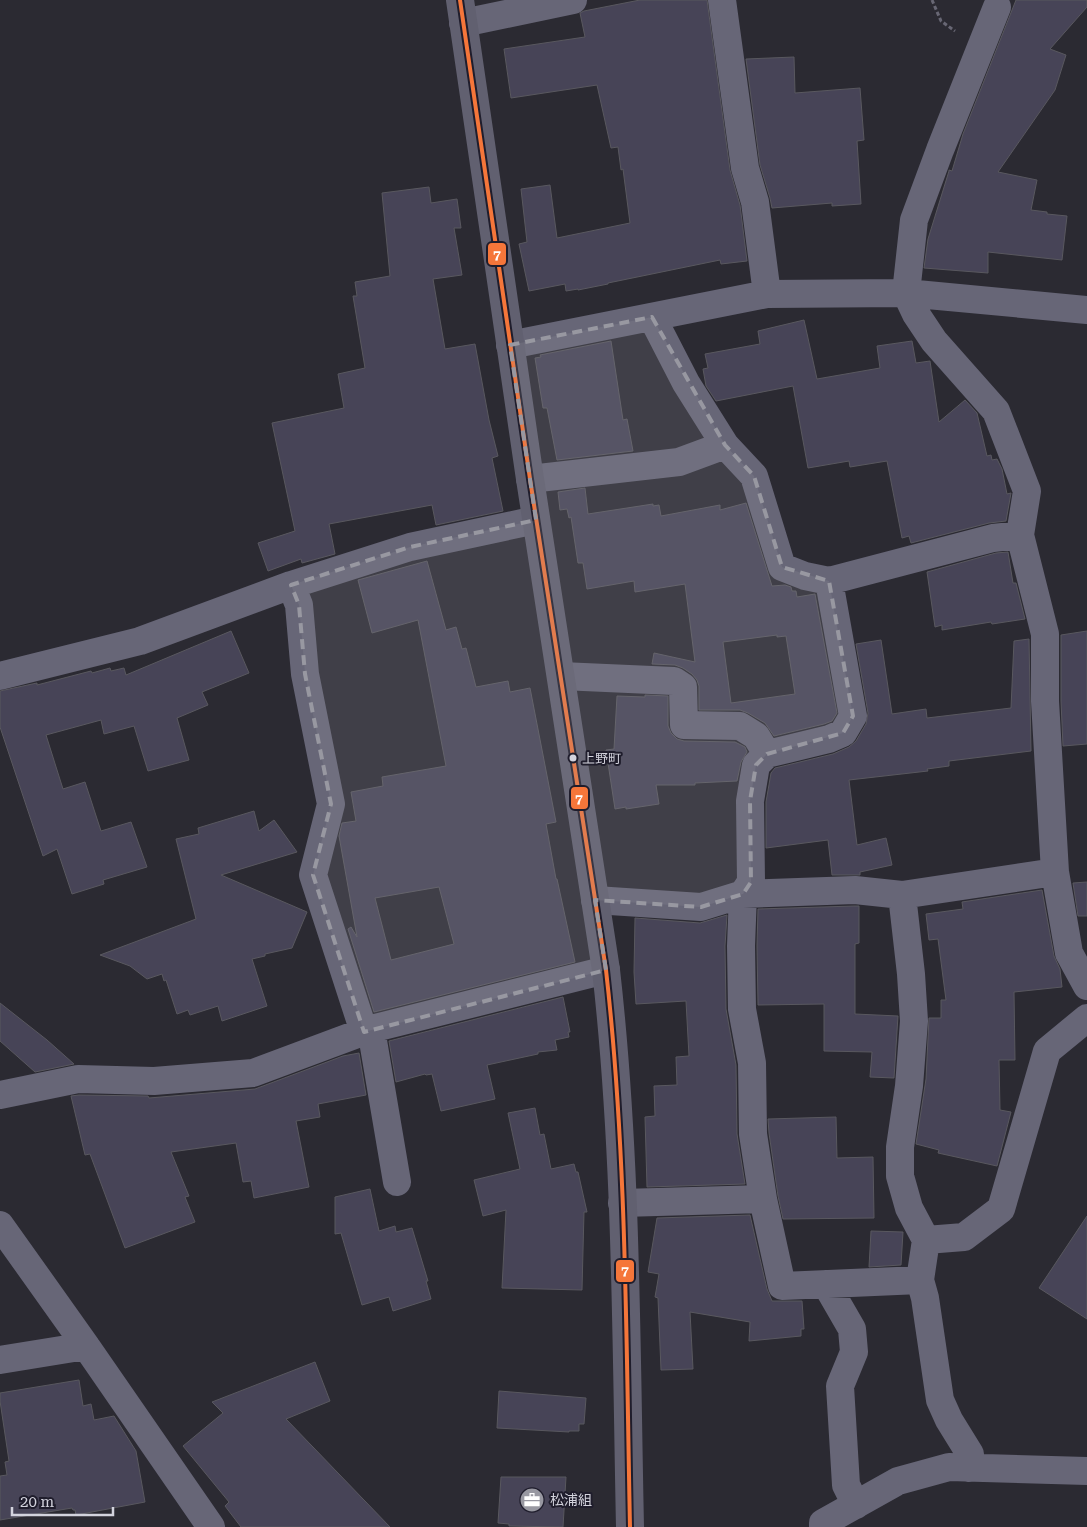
<svg xmlns="http://www.w3.org/2000/svg" width="1087" height="1527" font-family="'Roboto Serif','Noto Sans JP',serif">
  <rect width="100%" height="100%" fill="#2b2a32"/>
  <path fill="#474457" stroke="#59585f" fill-rule="evenodd" d="M640,0H707L730,170L740,205L747,261L721,264L720,260L608,283V284L578,290V289L566,291L565,284L529,291L519,244L527,242L521,189L550,185L557,238L630,223L623,169L621,170L618,147L611,148L597,85L511,98L504,49L585,37L580,13L584,11Z
    M1016,0H1087V7L1050,49L1066,55L1055,90L998,172L1037,180L1031,210L1047,212V214L1067,216L1062,260L988,252V273L924,268L928,239L949,171V170L952,171L963,134Z
    M794,57L795,93L860,88L864,140L857,141L861,204L832,206V203L772,208L770,198L760,165L746,59Z
    M429,187L431,203L457,199L461,228H454L462,275L433,279L445,349L475,344L489,420L498,456L492,458L503,511L436,525L432,505L329,524L335,554L302,563L301,559L268,571L258,543L295,531L272,423L344,408L338,374L365,368L353,296H357L355,282L390,276L382,193Z
    M804,320L817,379L880,368L877,346L912,341L916,363L930,361L939,422L965,400L977,413L987,456L991,455L992,460L997,459L1002,469L1007,494L1011,493L1006,521L989,523L911,543L909,536L902,538L887,461L850,467L849,461L808,468L793,386L716,401L706,386L703,369L708,368L705,354L760,344L758,331Z
    M611,341L623,420L627,419L633,451L557,460L547,408H543L535,358L541,357L540,355Z
    M585,488L588,514L653,504V506L659,505L661,516L720,505V510L746,503L772,586L785,585L791,587L792,591H796L797,597L815,594L837,713L832,721L824,724L774,736L765,723L748,713L740,710H699V686L697,680L692,674L683,668L675,665L652,664L654,653L695,662L685,584L635,592L634,581L587,589L583,563H578L571,517L569,518L567,509L560,510L558,492ZM777,635V637L786,636L795,694L731,703L723,642Z
    M1008,552L1013,583H1016L1025,619L992,624L991,622L942,630V625L935,627L927,572L996,553Z
    M427,561L446,630L456,627L462,649L466,648L476,687L508,681L510,692L530,688L556,822L546,824L556,879H557L575,962L374,1012L348,929L351,927L357,937L339,836L342,823L356,821L351,792L383,786L382,777L446,766L418,620L372,633L358,580ZM439,887L454,944L391,960L375,898Z
    M231,631L249,673L202,692L208,705L177,718L189,760L148,771L134,726L104,734L101,720L46,735L63,789L85,782L101,831L131,822L147,867L103,880L104,884L72,894L57,849L43,856L0,727V691L37,683V685L91,671L92,673L110,668L111,671L124,668L126,675Z
    M1087,631V744L1063,746L1061,701V635Z
    M1029,639L1031,751L949,761V766L927,769L928,771L849,780L857,845L886,838L892,865L860,872V875H832L828,840L766,848V802L771,773L775,768L833,754L849,747L856,741L866,724L868,713L856,644L881,640L892,714L926,709L927,718L1011,708L1014,641Z
    M645,695L668,696V726L671,733L677,739L684,741L735,742L745,747L747,752L741,762L737,781L695,783V785H656L659,804L626,809V807L615,809L606,750L614,749L617,696L645,697Z
    M254,811L259,831L274,820L297,852L221,875L307,912L292,948L265,954V956L252,959L267,1006L222,1021L218,1006L190,1015L188,1010L177,1014L166,980L164,981L162,974L147,979L130,966L100,955L196,919L176,839L199,834L198,828Z
    M1087,882V916H1078L1073,883Z
    M1042,890L1054,956L1060,969L1062,987L1014,992L1015,1060H999L1000,1110L1011,1112L997,1166L938,1153L939,1150L916,1144L926,1079L929,1018H941V1000H946L938,939L929,940L926,914L963,909L962,902Z
    M854,906H859V943L855,944V1014L898,1016L894,1078L870,1077L872,1052L824,1051V1004L758,1005L757,946L758,909Z
    M727,915L725,946L726,1009L736,1065L737,1134L745,1184L647,1187L645,1117L655,1116L654,1086L677,1085L676,1057L689,1056L686,1001L636,1004L634,972L635,918L700,923Z
    M563,997L570,1032H568L569,1037L555,1040L557,1050L538,1052V1054L487,1065L495,1099L441,1111L432,1074L426,1075L425,1074L396,1082L389,1041Z
    M0,1003L47,1040L74,1064L35,1072L0,1041Z
    M359,1053L366,1095L318,1104L320,1117L296,1121L309,1187L254,1198L251,1181L243,1182L236,1143L171,1152L189,1196L185,1197L195,1222L125,1248L90,1154L85,1155L71,1096L79,1095L148,1096L149,1098L255,1089L343,1056Z
    M535,1108L540,1135L544,1134L551,1169L574,1164L576,1172H578L587,1212H584L582,1290L502,1288L506,1210L483,1216L474,1180L520,1169L508,1113Z
    M836,1117L837,1158L873,1157L874,1218L783,1219L778,1196L769,1133L768,1119Z
    M370,1189L379,1231L395,1226L396,1232L412,1228L428,1281H426L431,1299L393,1311L389,1297L362,1305L341,1233L335,1234V1197Z
    M750,1215L767,1289L772,1301H802L804,1329H801V1336L749,1341L750,1322L690,1312L693,1369L661,1370L658,1298L655,1297L659,1274L648,1272L657,1218Z
    M1087,1216V1319L1039,1288Z
    M871,1231L903,1232L901,1265L869,1267Z
    M315,1362L330,1401L286,1419L390,1527H241L225,1506L229,1502L183,1446L223,1413L212,1402Z
    M79,1380L83,1406L91,1404L94,1420L114,1416L136,1451L145,1502L76,1515L75,1510H73L72,1508L0,1520V1476L7,1475L5,1462L9,1461L0,1401V1393Z
    M499,1391L586,1398L584,1424H579V1431H569V1432L497,1428Z
    M501,1477H566L563,1527L509,1526V1524L498,1523Z"/>
  <g fill="none" stroke-linecap="round" stroke-linejoin="round">
    <path stroke="#686774" stroke-width="3" stroke-dasharray="4 2.5" stroke-linecap="butt" d="M932,0L941,21L955,31"/>
    <path stroke="#676677" stroke-width="28" d="M722,0L745,168L755,202L767,294
      M997,7L940,150L914,220L906,293L916,314L934,341L996,411L1027,491L1020,535L1045,634V701L1055,872L1069,953L1087,986
      M463,23L573,0
      M652,317L686,383L725,445L754,476L782,567L805,576L829,581L993,538L1020,535
      M510,345L767,294L906,293L1087,310
      M530,479L679,462L725,445
      M291,585L299,605L305,674L331,804L313,875L364,1032
      M0,676L140,641L291,585L410,547L536,520
      M561,676L674,681L683,687L684,725L740,726L756,736L767,754
      M902,895L911,974L914,1021L909,1086L900,1147V1176L909,1208L926,1240L920,1280L925,1298L940,1400L949,1420L970,1454L969,1468
      M595,900L701,907L743,894L751,882L750,801L756,765L767,754L829,739L843,733L853,716L829,581
      M371,1029L397,1182
      M0,1095L78,1079L154,1081L253,1073L371,1029L606,970
      M622,1203L763,1199
      M0,1225L86,1346L211,1527
      M926,1240L964,1237L1001,1209L1047,1051L1087,1018
      M920,1280L782,1286L763,1199L753,1134L752,1063L742,1009L741,946L743,894L855,890L902,895L1055,872
      M826,1284L852,1329L854,1352L840,1386L846,1485L856,1505
      M0,1360L86,1346
      M823,1527V1523L898,1481L949,1467L1087,1471"/>
    <path stroke="#616070" stroke-width="28" d="M460,0L530,479L606,970C627,1155 626,1341 630,1527"/>
    <defs>
      <path id="bus-1" d="M460,0L530,479L606,970C627,1155 626,1341 630,1527"/>
    </defs>
    <use href="#bus-1" stroke="#1f1d2c" stroke-width="8"/>
    <use href="#bus-1" stroke="#f5763a" stroke-width="4"/>
  </g>
  <path fill="#9898a1" fill-opacity="0.2" stroke="#9898a1" stroke-width="4" stroke-dasharray="10 6" stroke-linejoin="round" d="M652,317L725,445L754,476L782,567L829,581L853,716L843,733L767,754L756,765L750,801L751,882L743,894L701,907L595,900L606,970L364,1032L313,875L331,804L305,674L299,605L291,585L410,547L536,520L510,345Z"/>
  <defs>
    <symbol id="office-disc" viewBox="-11 -11 22 22"><circle r="9.5" fill="#9898a1" stroke="#1f1d2c"/><path d="M-6-3h4V-5.5h4V-3h4V5H-6ZM-1-4.5V-3h2v-1.5ZM-6 0V1H6V0Z" fill="#fff"/></symbol>
  </defs>
  <g fill-rule="evenodd">
    <use href="#office-disc" x="518" y="1486" width="28" height="28"/>
  </g>
  <circle fill="#d3d3dd" stroke="#1f1d2c" stroke-width="2" cx="573" cy="758" r="4.5"/>
  <g text-anchor="middle" stroke-width="4" stroke-linejoin="round" paint-order="stroke">
    <g font-size="13" fill="#d3d3dd" stroke="#1f1d2c" text-anchor="start">
      <text x="582" y="763">上野町</text>
    </g>
    <g font-size="14" fill="#d3d3dd" stroke="#1f1d2c" text-anchor="start">
      <text x="550" y="1505">松浦組</text>
    </g>
  </g>
  <g stroke="#1f1d2c" stroke-width="2">
    <rect x="487" y="242" width="20" height="24" rx="5" fill="#f5763a"/>
    <rect x="570" y="786" width="19" height="24" rx="5" fill="#f5763a"/>
    <rect x="615" y="1259" width="20" height="24" rx="5" fill="#f5763a"/>
  </g>
  <g font-size="14" text-anchor="middle" font-weight="bold" fill="#fff">
    <text x="497" y="259">7</text>
    <text x="579" y="803">7</text>
    <text x="625" y="1275">7</text>
  </g>
  <path d="M12 1507v8h101v-8" fill="none" stroke="#d3d3dd" stroke-width="2.5"/>
  <text x="20" y="1507" font-size="15" fill="#d3d3dd" stroke="#1f1d2c" stroke-width="4" paint-order="stroke">20 m</text>
</svg>
